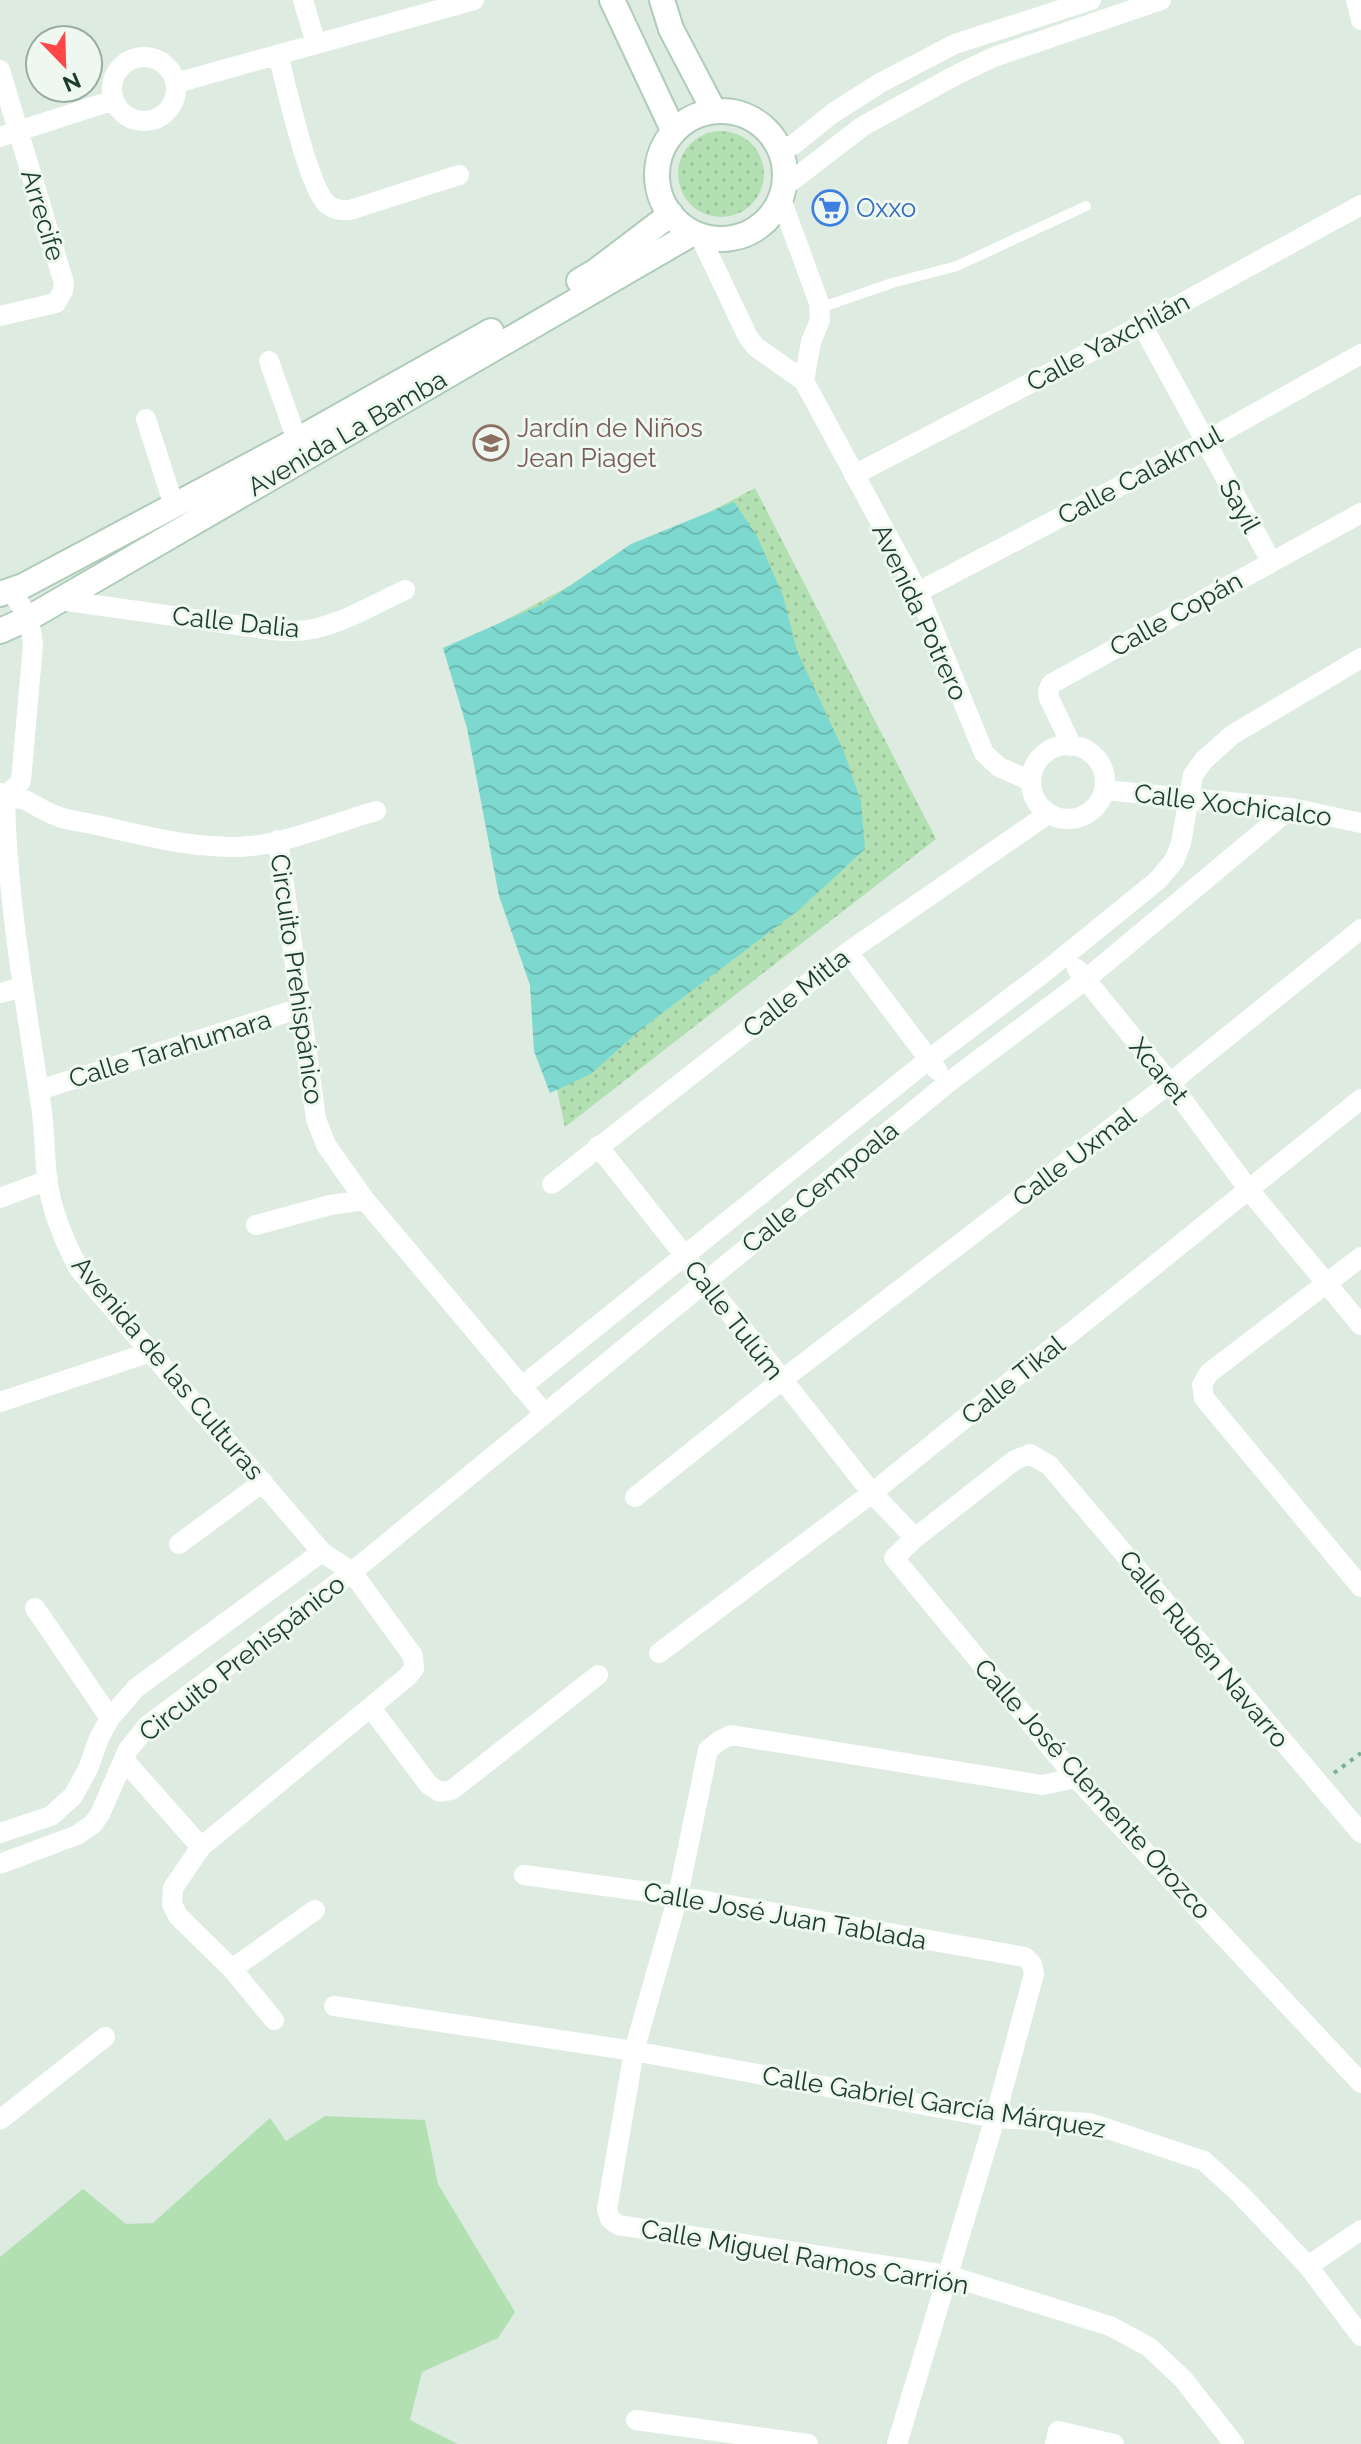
<svg xmlns="http://www.w3.org/2000/svg" width="1361" height="2444" font-family="Raleway,sans-serif">
  <defs>
    <pattern id="park-dots" width="8" height="8" patternUnits="userSpaceOnUse" patternTransform="scale(2)"><rect width="8" height="8" fill="#b3e0b3"/><path d="M2 2h.1M6 6h.1" fill="none" stroke="#9ac19a" stroke-width="1.8" stroke-linecap="round"/></pattern>
    <pattern id="water-waves" width="16" height="10" patternUnits="userSpaceOnUse" patternTransform="scale(2)"><rect width="16" height="10" fill="#7dd8cf"/><path d="M0 5q4-4 8 0t8 0" fill="none" stroke="#6cbab2"/></pattern>
  </defs>
  <rect width="100%" height="100%" fill="#ddebe1"/>
  <path fill="#b3e0b3" d="M325,2116L425,2120L438,2184L515,2312L498,2338L422,2372L410,2420L458,2444H0V2257L83,2189L126,2224L153,2223L270,2118L286,2141Z"/>
  <path fill="url(#park-dots)" d="M678 174a43 43 0 1 1 86 0a43 43 0 1 1-86 0Z
    M755,488L936,839L565,1127L460,644Z"/>
  <path fill="url(#water-waves)" d="M734,502L757,536L783,596L797,651L844,752L861,802L865,849L800,909L640,1030L591,1074L550,1093L534,1051L530,985L499,896L467,728L443,648L543,604L631,544Z"/>
  <g fill="none" stroke-linecap="round" stroke-linejoin="round">
    <defs>
      <path id="secondary" d="M612,0L674,132
        M662,0L671,29L714,111
        M657 175a64 64 0 1 1 128 0a64 64 0 1 1-128 0Z
        M579,281L596,271L671,214
        M0,594L23,586L297,440L491,331
        M0,631L29,618L693,233"/>
    </defs>
    <use href="#secondary" stroke="#afccba" stroke-width="28"/>
    <path stroke="#79b392" stroke-width="4" stroke-dasharray="4 6" stroke-linecap="butt" d="M1334,1773L1361,1753"/>
    <path stroke="#fff" stroke-width="10" d="M820,308L892,283L957,266L1086,206"/>
    <path stroke="#fff" stroke-width="20" d="M303,0L316,44
      M1356,0L1361,20
      M278,55C286,84 308,187 327,204C334,210 341,211 350,210L459,175
      M112 89a32 32 0 1 1 64 0a32 32 0 1 1-64 0Z
      M0,70L64,283L63,291L56,303L0,316
      M176,83L474,0
      M0,137L114,100
      M779,148L793,145L833,113L880,83L955,44L1091,0
      M785,186L863,126L958,74L994,57L1161,0
      M781,199L819,303L820,320L811,342L804,381
      M700,236L748,337L756,347L804,381L918,592L984,753L999,767L1031,781
      M1142,325L1271,561
      M269,361L297,440
      M146,419L174,506
      M854,475L1142,325L1361,205
      M918,592L1204,442L1361,354
      M60,600L272,630C287,631 303,632 317,628C347,621 377,603 405,590
      M1031 782a37 37 0 1 1 74 0a37 37 0 1 1-74 0Z
      M1072,746L1049,698L1048,691L1051,684L1361,513
      M1104,790L1291,808L1361,823
      M0,793L5,797C7,898 25,999 40,1099C45,1125 44,1151 47,1178C51,1210 64,1241 79,1269L322,1552L352,1572L413,1656L414,1669L407,1677L201,1847L173,1888L172,1904L178,1916L232,1969L274,2020
      M5,797L21,781L33,644L29,618L12,592
      M0,799C27,793 33,808 57,816C66,820 77,821 87,823C140,834 196,851 251,846C290,842 338,822 376,811
      M278,840L316,1119L326,1145L365,1200L544,1413
      M848,952L937,1070
      M1077,969L1170,1083L1249,1190L1361,1325
      M0,993L23,987
      M39,1090L301,1008
      M598,1146L872,1493L915,1538L894,1558L1076,1778L1361,2083
      M552,1184L848,952L1048,814
      M0,1198L48,1180
      M256,1225L330,1205L365,1200
      M1361,1257L1209,1373L1202,1385L1204,1398L1361,1587
      M521,1387L928,1060L1046,971L1158,880L1174,861L1181,843L1193,775L1204,760L1232,735L1361,658
      M0,1402L151,1352
      M635,1497L782,1380L1170,1083L1361,929
      M915,1538L1015,1460L1030,1454L1049,1465L1361,1833
      M179,1544L263,1482
      M35,1608L110,1718
      M659,1653L872,1493L1361,1099
      M371,1708L429,1785L440,1792L452,1790L598,1675
      M124,1760L201,1847
      M1076,1778L1042,1785L731,1735L719,1741L708,1750L678,1896L634,2051L607,2209L610,2219L618,2225L947,2275L1110,2326L1149,2347L1183,2379L1234,2444
      M0,1833L51,1816L73,1796L88,1769L99,1738L110,1718L136,1688L322,1552
      M0,1864L77,1835L93,1824L100,1814L128,1750L147,1726L352,1572L949,1082L1085,980L1291,808
      M524,1875L678,1896L1025,1957L1032,1964L1034,1974L995,2118L897,2444
      M232,1969L315,1910
      M334,2006L634,2051L995,2118L1090,2123L1204,2161L1240,2194L1308,2266L1361,2336
      M0,2120L105,2037
      M1308,2266L1361,2230
      M636,2420L808,2444
      M1055,2444L1058,2431L1114,2444"/>
    <use href="#secondary" stroke="#fff" stroke-width="24"/>
  </g>
  <defs>
    <symbol id="supermarket-ring" viewBox="-11 -11 22 22"><circle r="9.5" fill="#eef8f0" stroke="#3f7fe0" stroke-width="1.5"/><path d="M-6-5.5h2.5l.6 2H6L4.5 2H-2.5L-4.4-4H-6ZM-1.5 3.2a1.3 1.3 0 1 0 .1 0ZM3 3.2a1.3 1.3 0 1 0 .1 0Z" fill="#3f7fe0"/></symbol>
    <symbol id="school-ring" viewBox="-11 -11 22 22"><circle r="9.5" fill="#eef8f0" stroke="#8d6e63" stroke-width="1.5"/><path d="M0-5L7-2L0 1L-7-2ZM-4 1L0 2.5L4 1V4Q0 6-4 4Z" fill="#8d6e63"/></symbol>
  </defs>
  <g fill-rule="evenodd">
    <use href="#supermarket-ring" x="810" y="188" width="40" height="40"/>
    <use href="#school-ring" x="471" y="423" width="40" height="40"/>
  </g>
  <g text-anchor="middle" stroke-width="6" stroke-linejoin="round" paint-order="stroke">
    <g font-size="26" fill="#366cbe" stroke="#eef8f0" text-anchor="start">
      <text x="856" y="217">Oxxo</text>
    </g>
    <g font-size="26" fill="#1d3c2c" stroke="#eef8f0">
      <text transform="translate(43 215) rotate(73)" y="9">Arrecife</text>
      <text transform="translate(1108 342) rotate(-28)" y="9">Calle Yaxchilán</text>
      <text transform="translate(347 433) rotate(-30)" y="9">Avenida La Bamba</text>
      <text transform="translate(1140 475) rotate(-28)" y="9">Calle Calakmul</text>
      <text transform="translate(1240 506) rotate(61)" y="9">Sayil</text>
      <text transform="translate(920 612) rotate(65)" y="9">Avenida Potrero</text>
      <text transform="translate(1176 614) rotate(-29)" y="9">Calle Copán</text>
      <text transform="translate(236 622) rotate(6)" y="9">Calle Dalia</text>
      <text transform="translate(1233 805) rotate(7)" y="9">Calle Xochicalco</text>
      <text transform="translate(297 979) rotate(82)" y="9">Circuito Prehispánico</text>
      <text transform="translate(796 993) rotate(-38)" y="9">Calle Mitla</text>
      <text transform="translate(170 1049) rotate(-17)" y="9">Calle Tarahumara</text>
      <text transform="translate(1159 1071) rotate(51)" y="9">Xcaret</text>
      <text transform="translate(1074 1157) rotate(-37)" y="9">Calle Uxmal</text>
      <text transform="translate(820 1187) rotate(-39)" y="9">Calle Cempoala</text>
      <text transform="translate(734 1320) rotate(52)" y="9">Calle Tulúm</text>
      <text transform="translate(168 1368) rotate(50)" y="9">Avenida de las Culturas</text>
      <text transform="translate(1013 1380) rotate(-39)" y="9">Calle Tikal</text>
      <text transform="translate(1204 1649) rotate(50)" y="9">Calle Rubén Navarro</text>
      <text transform="translate(242 1658) rotate(-38)" y="9">Circuito Prehispánico</text>
      <text transform="translate(1093 1789) rotate(48)" y="9">Calle José Clemente Orozco</text>
      <text transform="translate(785 1916) rotate(10)" y="9">Calle José Juan Tablada</text>
      <text transform="translate(934 2102) rotate(9)" y="9">Calle Gabriel García Márquez</text>
      <text transform="translate(805 2257) rotate(10)" y="9">Calle Miguel Ramos Carrión</text>
    </g>
    <g font-size="26" fill="#785e54" stroke="#eef8f0" text-anchor="start">
      <text x="517" y="437">Jardín de Niños<tspan x="517" dy="30">Jean Piaget</tspan></text>
    </g>
  </g>
  <g transform="translate(64 64) rotate(157)"><circle r="38" fill="#eef8f0" stroke="#9aada2" stroke-width="2"/>
  <path d="M0-6L14 30L0 20L-14 30Z" fill="#ff4748"/>
  <text y="-12" font-size="22" font-weight="bold" text-anchor="middle" fill="#1d3c2c">N</text>
  </g>
</svg>
